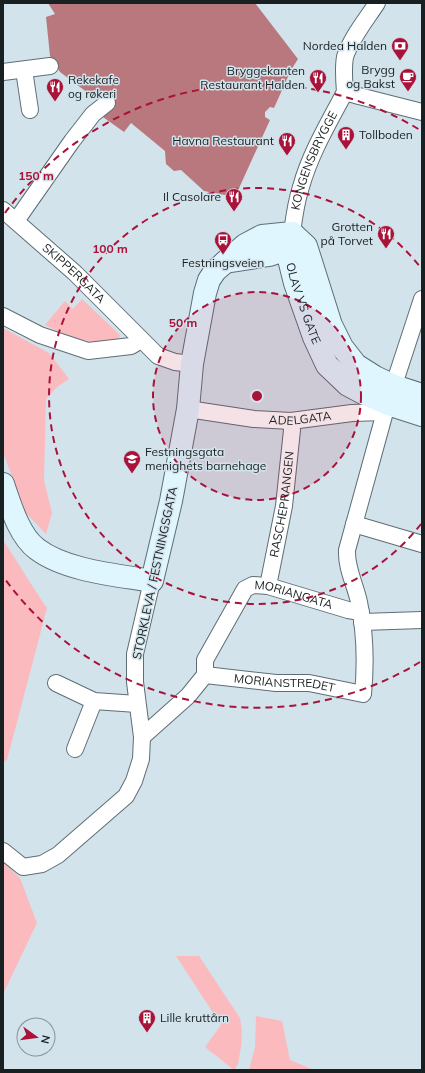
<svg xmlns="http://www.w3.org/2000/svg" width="425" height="1073" font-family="Mulish,sans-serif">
  <rect width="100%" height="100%" fill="#d2e3eb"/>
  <path fill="#fbbbbe" d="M82,299L120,335L119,338L115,341L94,342L69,337L45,325L65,301L73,309Z
    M3,328L49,353L69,379L57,387L46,399L44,480L52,513L46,534L26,513L3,453Z
    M3,540C18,562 31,585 47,608L7,760L3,762Z
    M3,862L20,878L37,923L3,994Z
    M176,956H199L240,1018L242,1031L241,1047L238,1064L234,1070L205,1047L221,1025Z
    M256,1016L282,1021L290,1060L314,1070H249L255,1047Z"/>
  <path fill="#b9787d" d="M48,3H255L298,59L291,70L274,108L270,107L265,112V117L270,120L235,197L204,191L181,170L174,171L166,164L165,151L131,123L124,132L103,117L108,108L60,72L50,56L46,17L55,14Z"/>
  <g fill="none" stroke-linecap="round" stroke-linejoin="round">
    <defs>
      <g id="street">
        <path d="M24,70L30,110"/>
        <path d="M3,72L50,66"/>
        <path d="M345,92C344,80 343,68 345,57C351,38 366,20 377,3"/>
        <path d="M345,92L359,96L422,112"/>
        <path id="s1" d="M3,210L75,273L158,356L175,362L192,364"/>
        <path d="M16,221L72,141L93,114L107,103"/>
        <path id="s2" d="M292,233C294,217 296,202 301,187C310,154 329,122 345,92"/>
        <path d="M3,316L40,335L88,351L131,346L141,340"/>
        <path id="s3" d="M188,409L254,419L291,421L352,413L385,412L422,299"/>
        <path d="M354,524L422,544"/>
        <path id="s4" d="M268,586L284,506L292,430L291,421"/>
        <path d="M362,622L422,620"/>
        <path id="s5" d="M205,675L276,683H309L363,694C366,663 365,632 359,602C355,584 346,568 347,550L385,412"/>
        <path d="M56,683L94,701L137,704"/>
        <path id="s6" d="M142,737L188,696L205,675V660L245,589L253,585L268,586L348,610L361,612"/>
        <path d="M75,749L94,701"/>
        <path d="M3,851L23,867L42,864L58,855L126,796L134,781L141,759L142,737L135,682V654L152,581"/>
      </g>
      <g id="secondary">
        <path id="s7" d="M292,233L288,255L295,283L314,337L327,365L348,385L365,394L388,404L422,415"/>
        <path d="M292,233L306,246L331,325L342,347L356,365L375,377L394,386L422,395"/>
        <path d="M225,262L269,255L275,253L292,233"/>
        <path d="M3,484C10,504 19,536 37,549C66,571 117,575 152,581L171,501L188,409L192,364L205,293L209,280L215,271L245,245L262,236L292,233"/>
      </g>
    </defs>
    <use href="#street" stroke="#5e6e75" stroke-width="18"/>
    <use href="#secondary" stroke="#5e6e75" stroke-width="24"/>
    <use href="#street" stroke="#fff" stroke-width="16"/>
    <use href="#secondary" stroke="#dff6ff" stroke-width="22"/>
  </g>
  <circle cx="257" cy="396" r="104" fill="#a91239" fill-opacity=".12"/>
  <g fill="none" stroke="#a91239" stroke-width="2" stroke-dasharray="7 5">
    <circle cx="257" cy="396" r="104"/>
    <path d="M421 524A208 208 0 1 1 421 268"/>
    <path d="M420 662A312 312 0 0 1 5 579M5 213A312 312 0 0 1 420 130"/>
  </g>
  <defs>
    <symbol id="bank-pin" viewBox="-11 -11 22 30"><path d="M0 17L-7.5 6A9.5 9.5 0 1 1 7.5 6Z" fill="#a91239" stroke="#d2e3eb"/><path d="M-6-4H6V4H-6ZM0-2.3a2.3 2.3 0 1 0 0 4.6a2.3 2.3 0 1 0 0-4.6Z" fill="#fff"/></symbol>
    <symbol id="cafe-pin" viewBox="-11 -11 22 30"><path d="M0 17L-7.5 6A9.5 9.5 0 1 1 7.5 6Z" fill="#a91239" stroke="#d2e3eb"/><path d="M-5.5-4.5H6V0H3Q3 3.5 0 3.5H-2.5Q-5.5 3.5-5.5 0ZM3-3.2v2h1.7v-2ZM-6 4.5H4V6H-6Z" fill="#fff"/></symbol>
    <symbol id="restaurant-pin" viewBox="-11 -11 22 30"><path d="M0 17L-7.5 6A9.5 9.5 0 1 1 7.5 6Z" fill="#a91239" stroke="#d2e3eb"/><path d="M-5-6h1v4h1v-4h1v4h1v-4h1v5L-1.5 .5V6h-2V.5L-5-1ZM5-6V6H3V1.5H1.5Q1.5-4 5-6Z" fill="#fff"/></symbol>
    <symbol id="building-pin" viewBox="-11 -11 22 30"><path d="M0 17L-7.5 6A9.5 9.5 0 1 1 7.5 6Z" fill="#a91239" stroke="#d2e3eb"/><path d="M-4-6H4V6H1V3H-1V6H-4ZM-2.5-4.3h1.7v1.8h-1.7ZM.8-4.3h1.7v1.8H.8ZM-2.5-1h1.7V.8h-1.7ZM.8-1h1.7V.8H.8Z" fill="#fff"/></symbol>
    <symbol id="bus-pin" viewBox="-11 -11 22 30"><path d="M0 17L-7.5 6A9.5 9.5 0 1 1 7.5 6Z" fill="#a91239" stroke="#d2e3eb"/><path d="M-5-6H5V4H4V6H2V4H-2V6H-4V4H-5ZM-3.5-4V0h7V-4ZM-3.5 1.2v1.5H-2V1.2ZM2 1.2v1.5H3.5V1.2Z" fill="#fff"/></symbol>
    <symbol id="school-pin" viewBox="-11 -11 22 30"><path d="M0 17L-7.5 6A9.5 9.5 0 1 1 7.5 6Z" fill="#a91239" stroke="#d2e3eb"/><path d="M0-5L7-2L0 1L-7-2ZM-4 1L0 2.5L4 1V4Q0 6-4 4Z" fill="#fff"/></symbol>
  </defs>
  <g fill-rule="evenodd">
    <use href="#bank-pin" x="390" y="36" width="20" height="27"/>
    <use href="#cafe-pin" x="398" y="67" width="20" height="27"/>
    <use href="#restaurant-pin" x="308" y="68" width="20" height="27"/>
    <use href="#restaurant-pin" x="45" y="77" width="20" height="27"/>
    <use href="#building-pin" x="336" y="125" width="20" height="27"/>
    <use href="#restaurant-pin" x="277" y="131" width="20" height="27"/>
    <use href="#restaurant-pin" x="224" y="187" width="20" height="27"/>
    <use href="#restaurant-pin" x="376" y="224" width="20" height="27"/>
    <use href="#bus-pin" x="213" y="230" width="20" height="27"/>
    <use href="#school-pin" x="122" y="449" width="20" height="27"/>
    <use href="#building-pin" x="137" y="1008" width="20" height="27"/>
  </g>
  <g text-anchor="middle" stroke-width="3" stroke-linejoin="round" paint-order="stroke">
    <g font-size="12" fill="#192022" stroke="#d2e3eb" text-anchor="end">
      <text x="387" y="50">Nordea Halden</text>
      <text x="395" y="74">Brygg<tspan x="395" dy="14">og Bakst</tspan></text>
      <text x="305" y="75">Bryggekanten<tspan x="305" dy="14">Restaurant Halden</tspan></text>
      <text x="68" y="84" text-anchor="start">Rekekafe<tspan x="68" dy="14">og røkeri</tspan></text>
      <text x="359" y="139" text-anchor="start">Tollboden</text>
      <text x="274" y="145">Havna Restaurant</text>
      <text x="221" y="201">Il Casolare</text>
      <text x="373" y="231">Grotten<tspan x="373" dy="14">på Torvet</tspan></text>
      <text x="223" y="267" text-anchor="middle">Festningsveien</text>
      <text x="145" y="456" text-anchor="start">Festningsgata<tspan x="145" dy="14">menighets barnehage</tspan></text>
      <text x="160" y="1022" text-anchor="start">Lille kruttårn</text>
    </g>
    <g font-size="12" fill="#192022" stroke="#d2e3eb">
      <text dy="4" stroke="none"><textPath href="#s2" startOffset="76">KONGENSBRYGGE</textPath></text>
      <text dy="4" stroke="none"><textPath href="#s1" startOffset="95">SKIPPERGATA</textPath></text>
      <text dy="4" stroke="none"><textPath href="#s7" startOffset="73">OLAV VS GATE</textPath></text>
      <text dy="4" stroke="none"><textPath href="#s3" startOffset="113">ADELGATA</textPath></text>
      <text dy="4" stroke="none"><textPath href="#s4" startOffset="83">RASCHEPRANGEN</textPath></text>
      <text transform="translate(155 573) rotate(-78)" y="4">STORKLEVA / FESTNINGSGATA</text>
      <text dy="4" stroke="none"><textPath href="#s6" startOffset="236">MORIANGATA</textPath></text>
      <text dy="4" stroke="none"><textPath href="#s5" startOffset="80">MORIANSTREDET</textPath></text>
    </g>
  </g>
  <circle cx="257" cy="396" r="6" fill="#a91239" stroke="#d2e3eb" stroke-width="2"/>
  <g font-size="12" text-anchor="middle" font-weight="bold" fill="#a91239" stroke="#d2e3eb" stroke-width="3" stroke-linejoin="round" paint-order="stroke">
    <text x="36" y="180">150 m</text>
    <text x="110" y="253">100 m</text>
    <text x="183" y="327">50 m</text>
  </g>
  <rect width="425" height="1073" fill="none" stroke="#192022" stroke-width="8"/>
  <g transform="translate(36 1037) rotate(104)"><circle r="19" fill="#d2e3eb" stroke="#88959b"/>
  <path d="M0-3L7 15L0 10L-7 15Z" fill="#a91239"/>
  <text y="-6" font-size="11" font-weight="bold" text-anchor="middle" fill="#192022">N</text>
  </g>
</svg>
